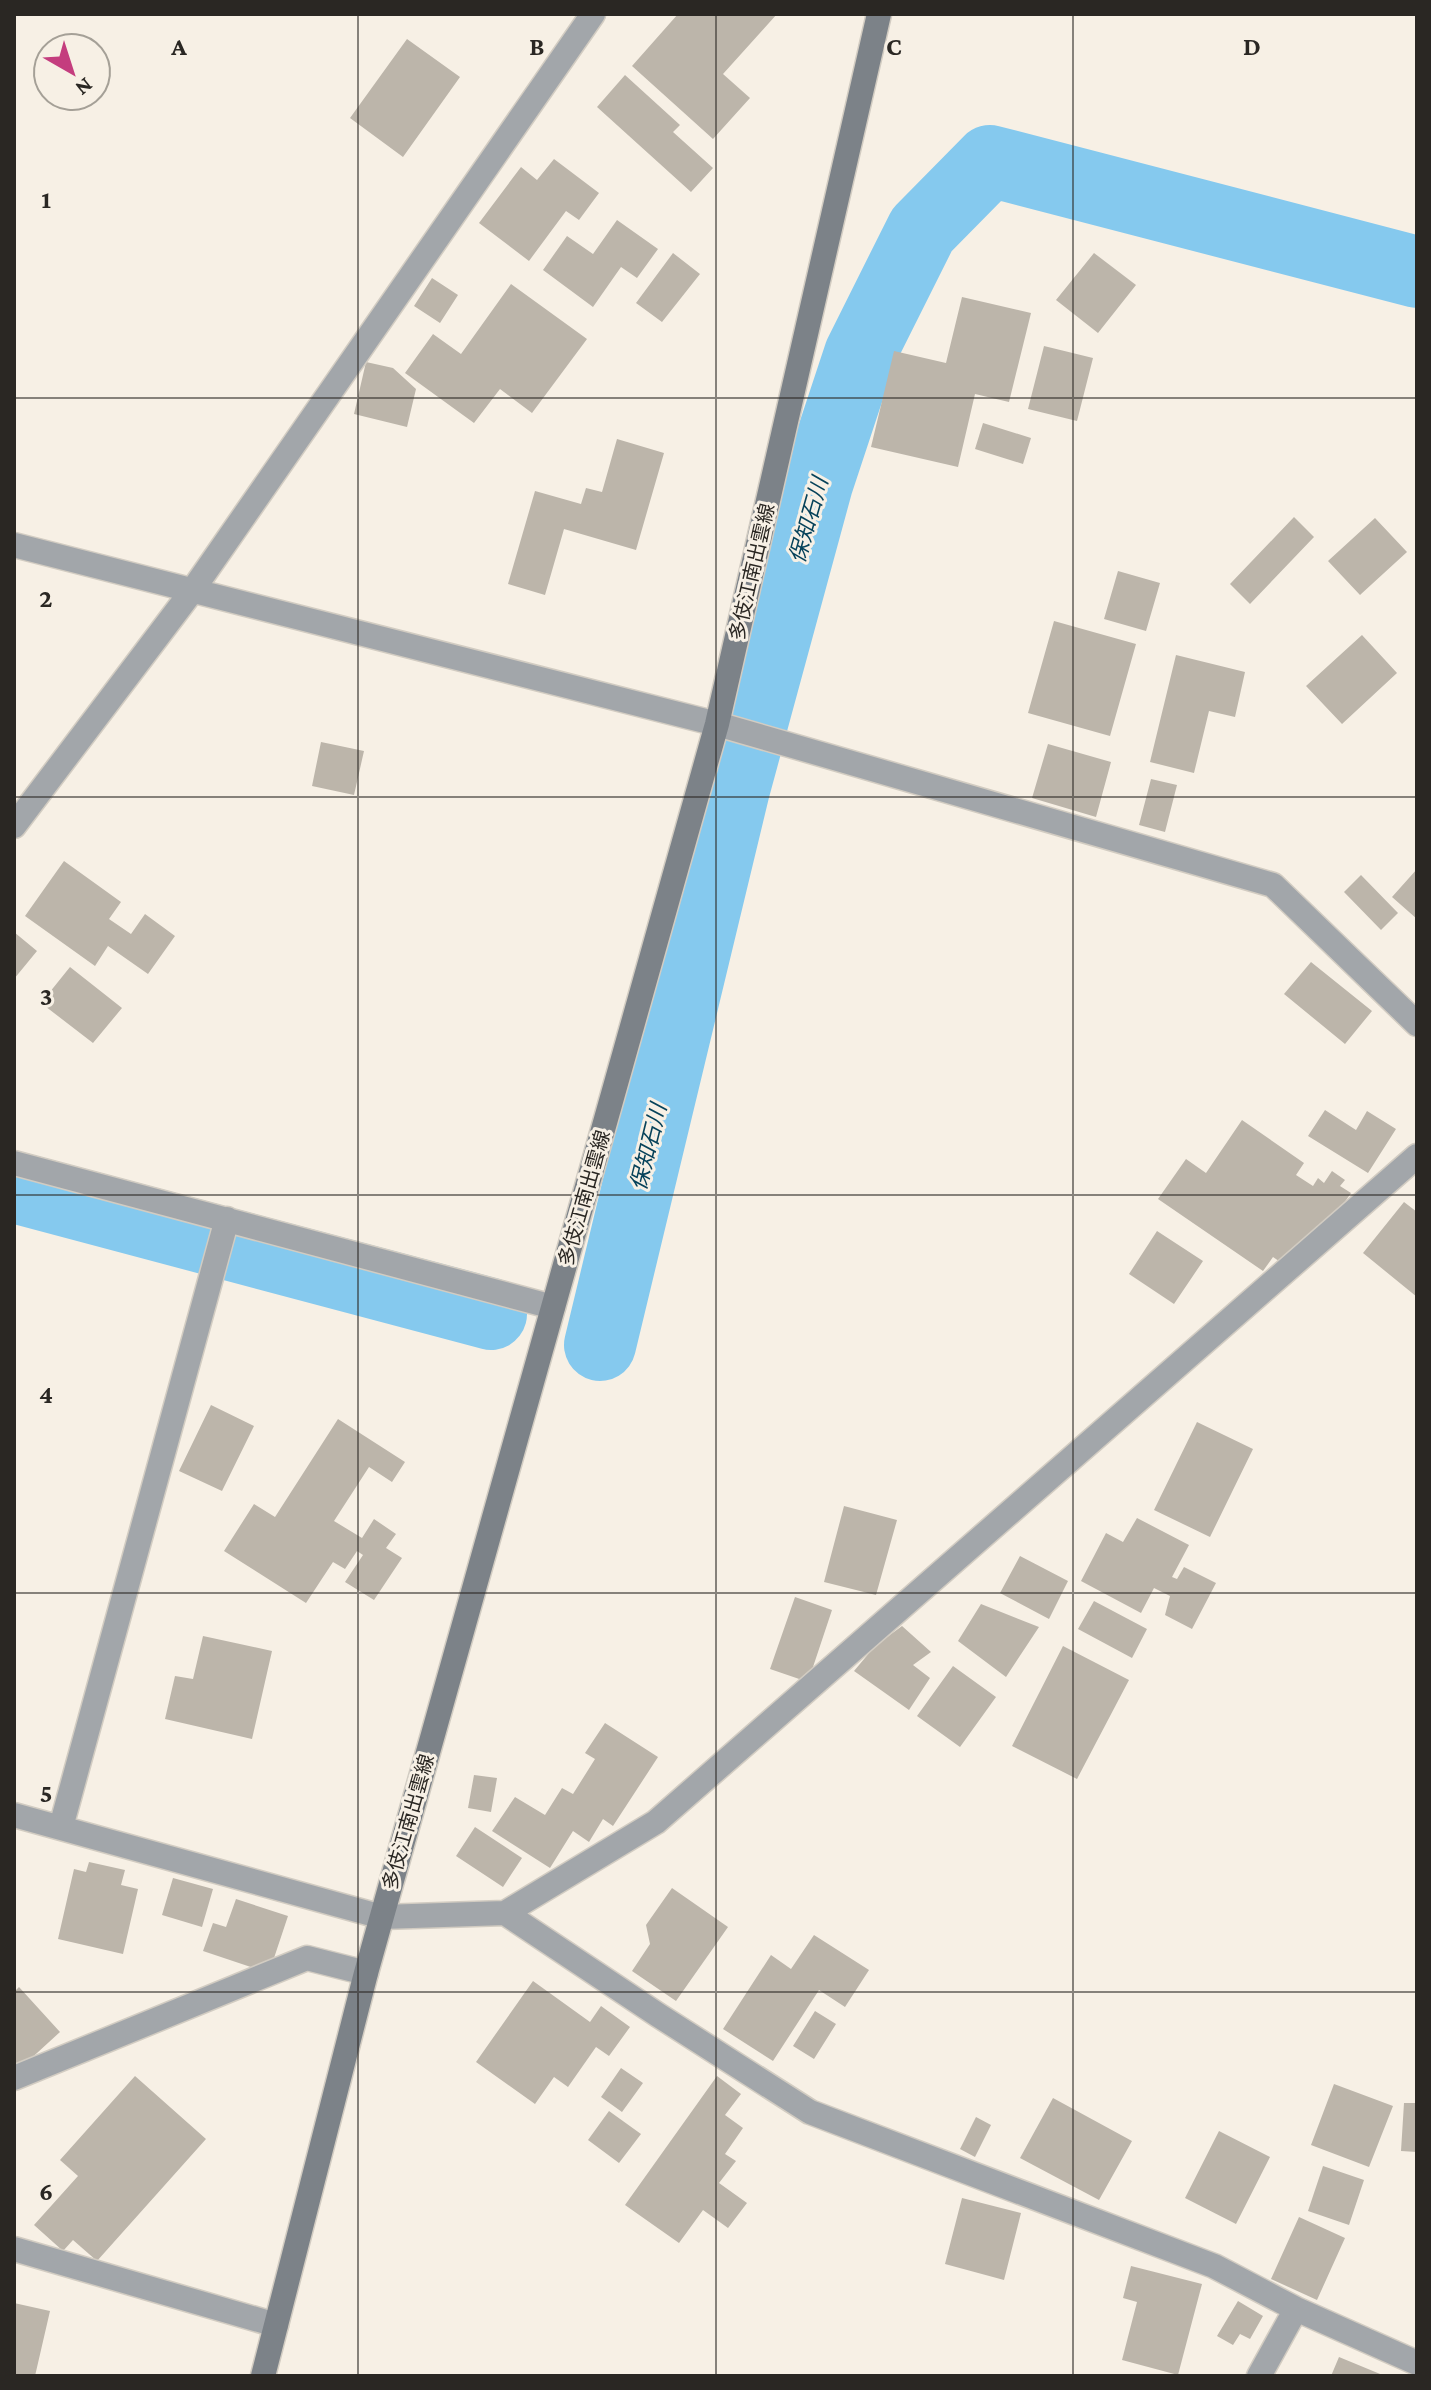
<svg xmlns="http://www.w3.org/2000/svg" width="1431" height="2390" font-family="'Crimson Pro','Noto Sans JP',serif">
  <rect width="100%" height="100%" fill="#f7f0e5"/>
  <g fill="none" stroke-linecap="round" stroke-linejoin="round">
    <path stroke="#85c9ee" stroke-width="72" d="M14,1187L491,1314
      M600,1345L734,789L817,484L860,354L922,230L990,161L1417,272"/>
  </g>
  <path fill="#bcb5aa" d="M678,14H777L723,74L750,98L713,139L632,66Z
    M407,39L460,77L403,157L350,118Z
    M625,75L680,125L673,132L713,168L691,192L597,107Z
    M554,159L599,193L579,220L566,211L529,261L479,223L521,167L537,180Z
    M617,220L658,249L637,278L621,267L593,307L543,270L567,236L593,254Z
    M673,253L700,274L662,322L636,303Z
    M1094,253L1136,285L1098,333L1056,300Z
    M432,278L458,295L440,323L414,306Z
    M511,284L587,339L532,413L500,389L474,423L405,373L433,334L461,354Z
    M962,297L1031,313L1009,402L975,394L958,467L871,447L894,351L946,363Z
    M1044,346L1093,358L1077,421L1028,409Z
    M366,362L393,368L416,389L407,427L354,414Z
    M983,423L1031,438L1023,464L975,449Z
    M617,439L664,453L636,550L564,529L545,595L508,584L535,491L581,504L586,488L602,492Z
    M1294,517L1314,537L1250,604L1230,584Z
    M1375,518L1407,552L1360,595L1328,561Z
    M1118,571L1160,583L1146,631L1104,619Z
    M1054,621L1136,644L1110,736L1028,713Z
    M1362,635L1397,673L1342,724L1306,686Z
    M1176,655L1245,672L1235,717L1209,711L1194,773L1150,762Z
    M321,742L364,751L354,795L312,786Z
    M1048,744L1111,762L1096,817L1032,798Z
    M1151,779L1177,785L1165,832L1139,825Z
    M64,861L121,902L109,919L131,934L145,914L175,936L148,974L108,946L95,966L25,916Z
    M1417,869V919L1392,897Z
    M1361,875L1398,913L1381,930L1344,892Z
    M14,932L37,951L14,979Z
    M1311,962L1372,1011L1345,1044L1284,994Z
    M70,967L122,1008L93,1043L41,1003Z
    M1325,1110L1356,1130L1367,1111L1396,1129L1368,1173L1308,1136Z
    M1242,1120L1304,1163L1296,1175L1313,1186L1318,1178L1324,1183L1332,1171L1345,1180L1340,1186L1351,1193L1324,1232L1317,1226L1289,1268L1273,1257L1263,1271L1158,1199L1186,1159L1206,1173Z
    M1404,1202L1417,1212V1297L1363,1253Z
    M1157,1231L1203,1261L1174,1304L1129,1274Z
    M211,1405L254,1426L222,1491L179,1471Z
    M338,1419L405,1462L392,1482L369,1467L334,1521L362,1538L374,1519L396,1534L386,1548L402,1558L374,1600L345,1582L363,1555L357,1551L345,1569L333,1562L306,1603L224,1551L254,1504L275,1517Z
    M1197,1422L1253,1449L1210,1537L1154,1510Z
    M844,1506L897,1520L876,1595L824,1582Z
    M1137,1518L1189,1545L1172,1577L1177,1579L1184,1567L1216,1583L1192,1629L1165,1615L1170,1596L1154,1588L1141,1613L1081,1581L1106,1533L1123,1542Z
    M1020,1556L1068,1581L1049,1619L1000,1593Z
    M795,1597L832,1610L808,1682L770,1669Z
    M1094,1601L1147,1629L1132,1658L1078,1629Z
    M981,1604L1039,1627L1006,1677L958,1641Z
    M902,1626L931,1652L913,1665L930,1678L909,1710L854,1671L875,1646Z
    M203,1636L272,1651L252,1739L165,1719L175,1676L193,1679Z
    M1063,1646L1129,1680L1077,1779L1012,1746Z
    M953,1666L996,1697L960,1747L917,1716Z
    M605,1723L658,1757L613,1826L603,1819L589,1842L573,1831L550,1868L492,1831L515,1797L545,1815L562,1788L573,1794L595,1759L585,1753Z
    M474,1775L497,1778L491,1812L468,1808Z
    M475,1827L522,1858L503,1887L456,1856Z
    M89,1862L125,1870L121,1885L138,1889L123,1954L58,1939L74,1869L86,1872Z
    M173,1878L213,1889L202,1927L162,1915Z
    M672,1888L728,1927L676,2001L632,1971L650,1944L646,1925Z
    M236,1899L288,1916L269,1973L203,1951L213,1923L226,1927Z
    M814,1935L869,1970L845,2007L819,1990L773,2061L723,2029L771,1955L791,1969Z
    M533,1981L590,2022L601,2006L630,2027L609,2056L596,2047L568,2087L554,2077L535,2104L476,2062Z
    M19,1987L60,2032L14,2074V1992Z
    M815,2011L836,2024L814,2059L793,2046Z
    M621,2068L643,2083L622,2112L601,2097Z
    M135,2076L206,2139L97,2261L73,2240L63,2251L34,2225L78,2176L60,2160Z
    M717,2076L741,2094L725,2115L743,2128L725,2154L736,2161L719,2183L747,2203L728,2228L703,2210L679,2243L625,2205Z
    M1334,2084L1393,2106L1369,2167L1311,2145Z
    M1053,2098L1132,2141L1099,2200L1020,2158Z
    M1404,2103H1417V2152L1401,2151Z
    M609,2111L641,2134L619,2163L588,2140Z
    M976,2117L991,2125L975,2157L960,2149Z
    M1219,2131L1270,2157L1236,2224L1185,2198Z
    M1323,2166L1364,2180L1349,2225L1308,2211Z
    M962,2198L1021,2213L1004,2280L945,2264Z
    M1299,2217L1345,2238L1317,2300L1271,2279Z
    M1131,2266L1202,2284L1178,2375L1122,2360L1137,2302L1123,2298Z
    M1238,2301L1263,2316L1250,2339L1240,2334L1233,2345L1217,2336Z
    M14,2303L50,2311L35,2376H14Z
    M1339,2357L1385,2376H1331Z"/>
  <g fill="none" stroke-linecap="round" stroke-linejoin="round">
    <defs>
      <path id="street" d="M14,545L717,724L1273,885L1417,1024
        M14,826L192,591L593,14
        M14,1163L553,1307
        M14,1815L382,1917L505,1913L656,1822L1417,1156
        M61,1827L227,1219
        M505,1913L658,2015L810,2112L1214,2266L1296,2309L1417,2363
        M14,2078L307,1958L366,1973
        M14,2249L276,2325
        M1259,2376L1296,2309"/>
      <path id="secondary" d="M263,2376L366,1973L717,724L879,14"/>
    </defs>
    <use href="#street" stroke="#d2ccc2" stroke-width="27"/>
    <use href="#secondary" stroke="#d2ccc2" stroke-width="27"/>
    <use href="#street" stroke="#a2a6aa" stroke-width="24"/>
    <use href="#secondary" stroke="#7c8288" stroke-width="24"/>
  </g>
  <path fill="none" stroke="#2a2723" stroke-width="2" stroke-opacity="0.55" d="M358,14V2376M716,14V2376M1073,14V2376M14,398H1417M14,797H1417M14,1195H1417M14,1593H1417M14,1992H1417"/>
  <g text-anchor="middle" stroke-width="6" stroke-linejoin="round" paint-order="stroke">
    <g font-size="20" fill="#2a2723" stroke="#f7f0e5">
      <text transform="translate(752 572) rotate(-77)" y="7">多伎江南出雲線</text>
      <text transform="translate(584 1198) rotate(-74)" y="7">多伎江南出雲線</text>
      <text transform="translate(408 1822) rotate(-74)" y="7">多伎江南出雲線</text>
    </g>
    <g font-size="22" font-style="italic" fill="#06425a" stroke="#f7f0e5">
      <text transform="translate(808 520) rotate(-74)" y="8">保知石川</text>
      <text transform="translate(648 1147) rotate(-76)" y="8">保知石川</text>
    </g>
  </g>
  <g font-size="26" text-anchor="middle" font-weight="bold" fill="#2a2723" stroke="#f7f0e5" stroke-width="6" stroke-linejoin="round" paint-order="stroke">
    <text x="179" y="55">A</text>
    <text x="537" y="55">B</text>
    <text x="894" y="55">C</text>
    <text x="1252" y="55">D</text>
    <text x="46" y="208">1</text>
    <text x="46" y="607">2</text>
    <text x="46" y="1005">3</text>
    <text x="46" y="1403">4</text>
    <text x="46" y="1802">5</text>
    <text x="46" y="2200">6</text>
  </g>
  <rect width="1431" height="2390" fill="none" stroke="#2a2723" stroke-width="32"/>
  <g transform="translate(72 72) rotate(141)"><circle r="38" fill="#f7f0e5" stroke="#a5a097" stroke-width="2"/>
  <path d="M0-6L14 30L0 20L-14 30Z" fill="#c43d7e"/>
  <text y="-12" font-size="22" font-weight="bold" text-anchor="middle" fill="#2a2723">N</text>
  </g>
</svg>
